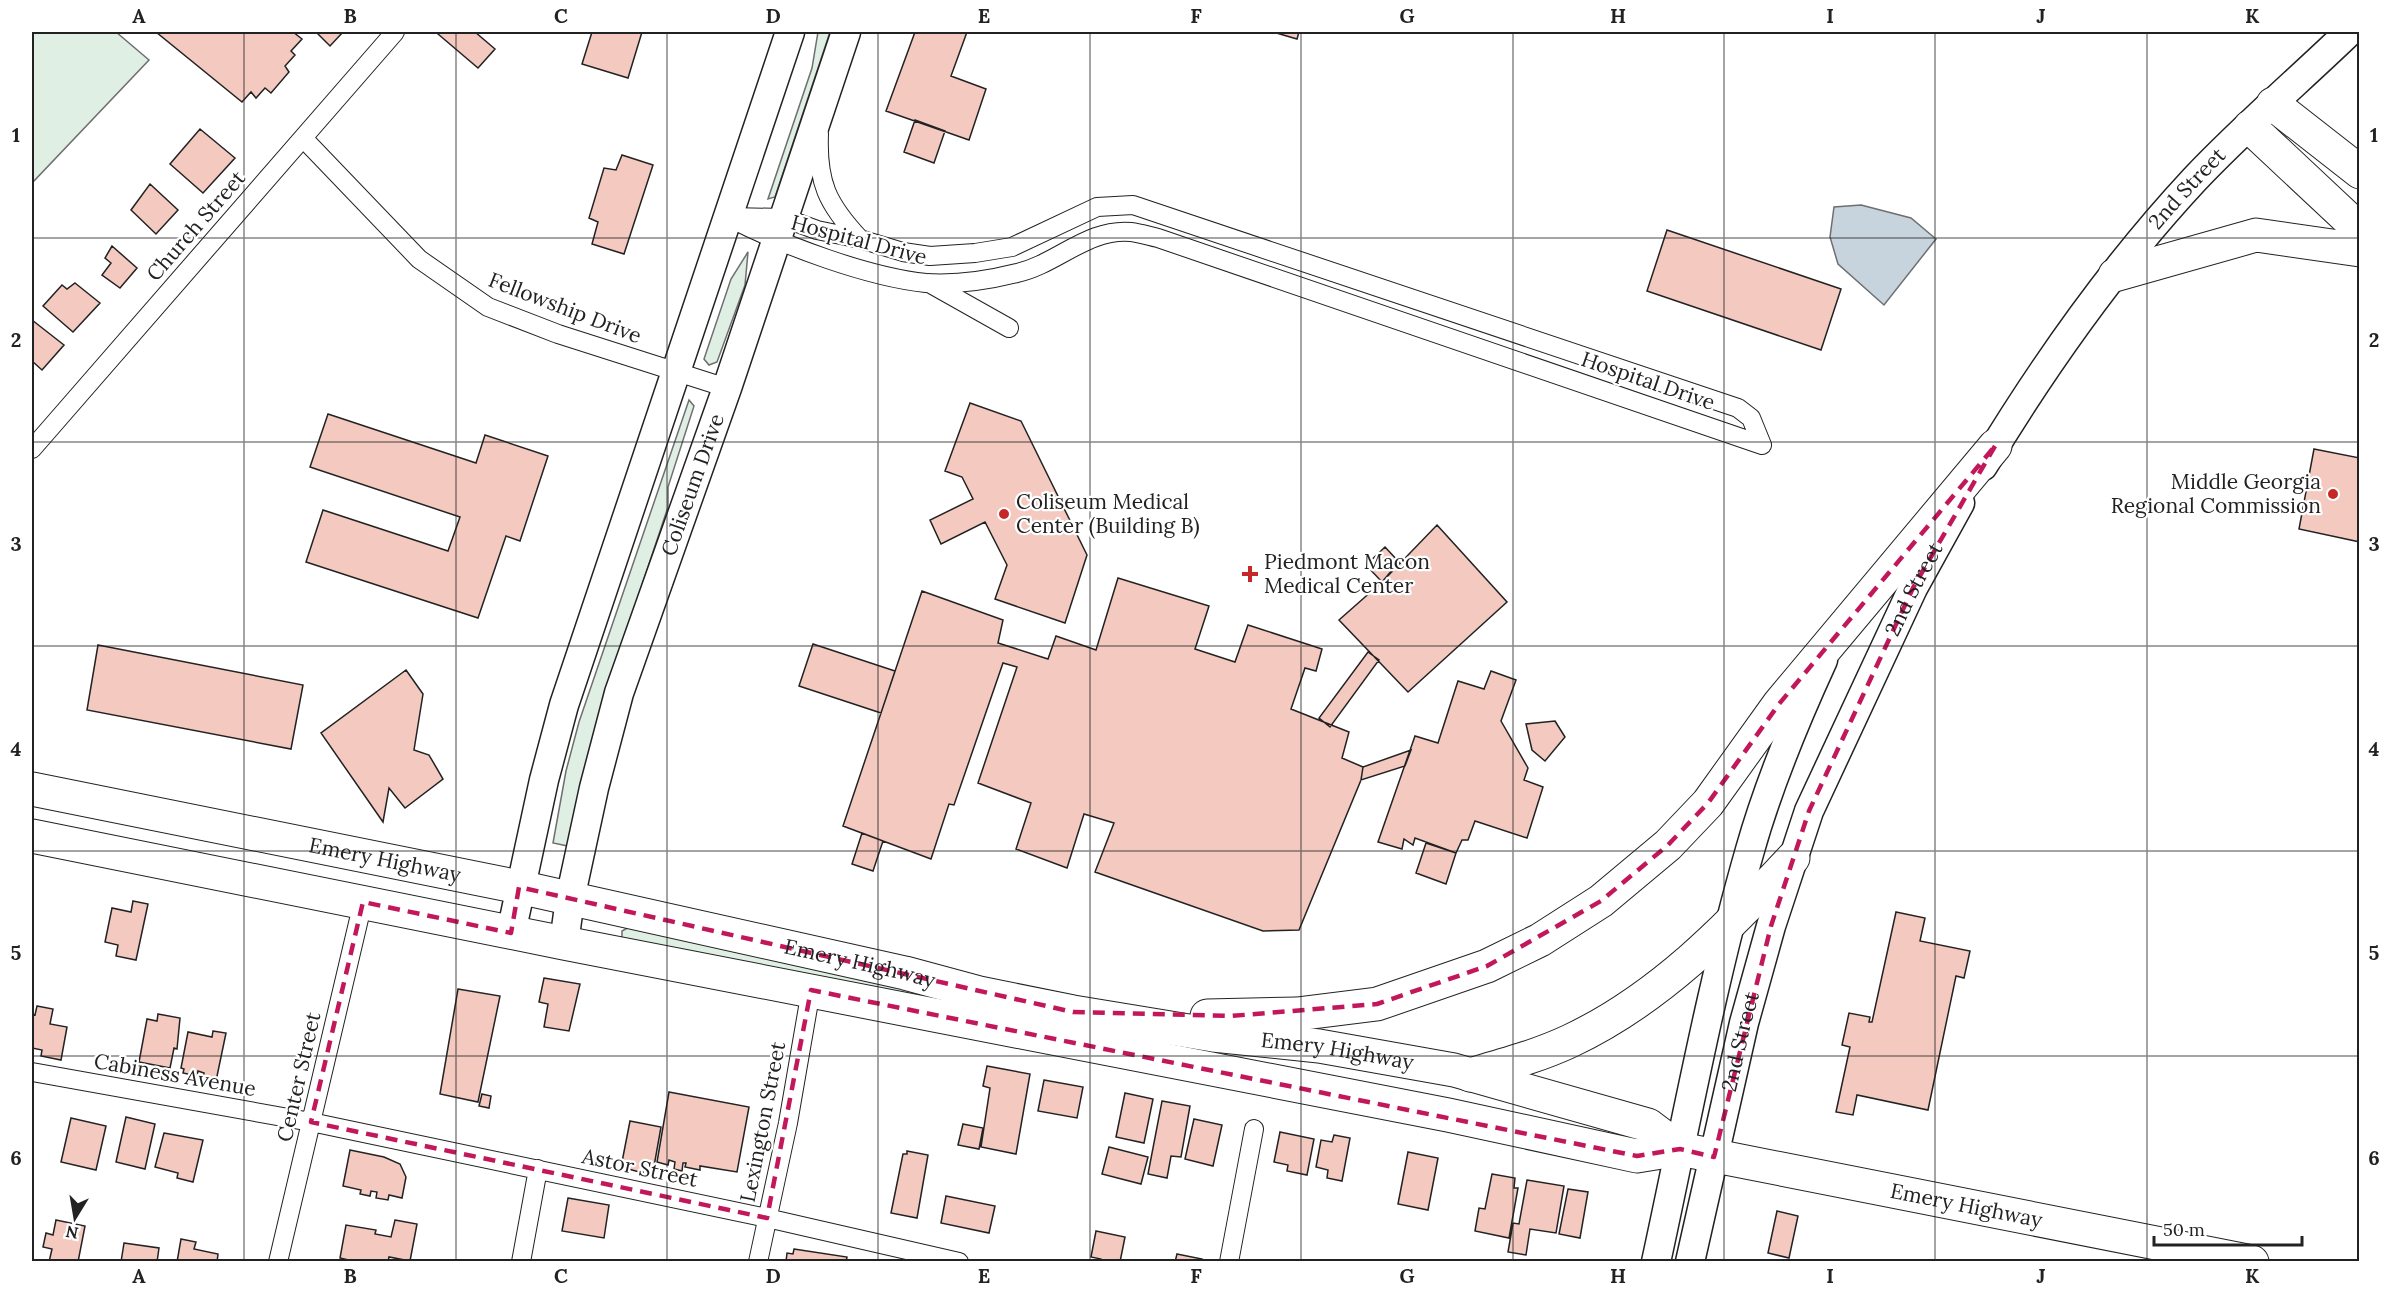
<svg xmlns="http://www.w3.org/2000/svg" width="2391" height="1293" font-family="Lora,serif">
  <rect width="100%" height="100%" fill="#fff"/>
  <path fill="#e0efe3" stroke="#6f6f6f" stroke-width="1.5" d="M32,32H116L149,60L32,183Z
    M818,32H830L775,197L768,199L812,68Z
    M748,252L745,285L717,362L709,365L704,359L731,279Z
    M689,400L694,406L668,487V507C631,619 591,729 568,846L553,843L566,771L579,722Z
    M631,926L1210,1044L1227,1060L622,943V931Z"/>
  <path fill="#c7d3dd" stroke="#6f6f6f" stroke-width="1.5" d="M1861,205L1911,218L1936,239L1884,305L1838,264L1830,237L1834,207Z"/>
  <path fill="#f3c9c0" stroke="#222" stroke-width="1.5" d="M156,32H293L302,39L291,51L295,55L285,66L289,72L271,93L265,88L256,98L251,92L242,102Z
    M316,32H343L330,46Z
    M440,32H475L495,49L478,68L438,34Z
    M592,32H642L628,78L582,64Z
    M915,32H967L951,76L986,89L969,140L886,111Z
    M1273,32H1299L1297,39Z
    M915,120L945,131L934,163L904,152Z
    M200,129L235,158L203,193L170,164Z
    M622,155L653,165L624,254L592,244L598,222L589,218L604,168L616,170Z
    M150,184L178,210L156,234L131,210Z
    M1667,230L1841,289L1821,350L1647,291Z
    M112,246L137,268L120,288L102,275L111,263L105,258Z
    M75,283L100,303L73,332L43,306L62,285L67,289Z
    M32,320L64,345L42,370L32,361Z
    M970,403L1021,421L1087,555L1065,623L995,599L1007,565L985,522L941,544L930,520L973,499L962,477L945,471Z
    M328,414L476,463L485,435L548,456L520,541L506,536L478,618L306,562L323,510L448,551L460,517L310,467Z
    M2314,449L2360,458V542L2299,529Z
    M1437,525L1507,602L1408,692L1339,620L1382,582Z
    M1385,547L1399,562L1382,582L1366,565Z
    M1118,578L1209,606L1195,649L1235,662L1248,625L1322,649L1316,671L1305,668L1291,709L1349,732L1342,758L1363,767L1361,780L1299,930L1263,931L1095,872L1114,823L1084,814L1067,868L1016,849L1031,803L978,783L1017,667L1003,663L954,805L949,804L931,859L843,826L922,591L1003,620L998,643L1048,659L1056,636L1096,650Z
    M813,644L895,671L881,713L799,686Z
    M98,645L303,685L291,749L87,710Z
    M1368,652L1379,660L1330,727L1319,718Z
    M406,670L423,694L414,750L429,755L443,779L405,808L389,788L383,822L321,733Z
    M1491,671L1516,680L1501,721L1528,768L1524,780L1543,787L1527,838L1475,821L1468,840H1462L1456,853L1415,838L1413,845L1404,839L1402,849L1378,842L1415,736L1438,743L1458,681L1484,689Z
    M1555,721L1565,737L1545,761L1532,750L1526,724Z
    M1411,750L1405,766L1361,780L1363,767Z
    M862,833L883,841L873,871L852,864Z
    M1426,843L1456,853L1446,884L1416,873Z
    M133,901L148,904L136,960L116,956L118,945L105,942L112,908L131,912Z
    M1896,912L1925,918L1920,941L1970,951L1964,978L1956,976L1928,1110L1857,1095L1853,1115L1836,1112L1850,1047L1842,1045L1849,1013L1870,1017L1869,1022H1872Z
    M544,978L580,984L569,1031L544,1027L548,1004L539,1002Z
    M458,989L500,996L478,1102L440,1094Z
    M37,1006L53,1009L50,1024L67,1027L61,1060L41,1056L42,1050L32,1048V1014L35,1015Z
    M158,1014L180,1018L177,1049L174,1048L170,1068L139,1062L147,1019L157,1021Z
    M213,1031L226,1033L216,1081L203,1078L204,1073L198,1071L197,1076L183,1073L184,1069L181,1068L188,1032L212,1037Z
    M987,1066L1030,1074L1016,1154L981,1147L990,1088L983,1086Z
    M1044,1080L1083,1087L1077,1118L1038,1111Z
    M669,1092L749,1107L737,1172L700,1166V1170L685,1167L686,1163H683L682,1171L674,1169L675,1162L669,1160L668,1165L657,1162Z
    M1125,1093L1153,1099L1144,1143L1116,1137Z
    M482,1094L491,1096L489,1108L479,1106Z
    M1162,1101L1190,1106L1181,1157L1171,1156L1167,1178L1148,1174Z
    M126,1117L155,1124L145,1169L116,1162Z
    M71,1118L106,1126L96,1170L61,1162Z
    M1194,1119L1222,1125L1213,1166L1185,1159Z
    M630,1121L661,1127L653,1172L643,1170V1173L621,1167Z
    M963,1124L983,1128L979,1149L958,1145Z
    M1280,1132L1314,1139L1307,1175L1287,1171L1288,1165L1274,1162Z
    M164,1133L203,1140L193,1182L177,1178L178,1173L155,1167Z
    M1334,1135L1350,1138L1342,1181L1327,1178L1328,1170L1316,1167L1321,1140L1332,1142Z
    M1109,1147L1148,1157L1141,1184L1102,1174Z
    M350,1150L384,1157L400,1164L406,1177L402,1198L389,1195L388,1200L376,1198L377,1192L371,1191L370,1196L360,1194L361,1190L343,1186Z
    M907,1151L928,1155L917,1218L891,1213L903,1154H907Z
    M1408,1152L1438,1158L1428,1210L1398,1204Z
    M1492,1174L1515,1178L1514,1188H1518L1509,1238L1475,1231L1479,1208L1485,1209Z
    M1527,1180L1564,1186L1556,1233L1530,1229L1526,1255L1508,1252L1513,1223L1519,1224Z
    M1568,1189L1588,1192L1580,1238L1559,1234Z
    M946,1196L995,1206L989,1233L941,1223Z
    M568,1198L609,1205L604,1238L562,1231Z
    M1777,1211L1798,1216L1789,1258L1768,1253Z
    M56,1220L85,1226L78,1262H49L52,1249L43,1247L46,1233L53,1235Z
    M395,1220L417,1224L410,1261L389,1257L388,1262H357L340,1258L346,1225L376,1230L375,1234L391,1237Z
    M1096,1231L1125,1237L1120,1262H1101V1259L1091,1257Z
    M181,1239L196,1242L194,1249L218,1254L217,1262H177Z
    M124,1243L159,1248L157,1262H121Z
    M794,1249L847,1257L846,1262H786L787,1253L793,1254Z
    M1177,1254L1202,1259L1201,1262H1175Z"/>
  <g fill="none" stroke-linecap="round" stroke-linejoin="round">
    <defs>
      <path id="street" d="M819,134C817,182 827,204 860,239
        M303,138L419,259L488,307L558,334L727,388
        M728,217L784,218L817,230L860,239L903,252L930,256L975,253L1012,247L1097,207L1133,205L1738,408L1751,418L1762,445
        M732,219C785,246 868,277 926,283C955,285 989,280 1017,273C1057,264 1088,228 1131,232C1140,233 1149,236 1158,238L1762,445
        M929,283L1009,328
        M32,449L395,32
        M32,1072L311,1122L767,1218L959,1262
        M278,1262L363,902
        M521,1262L538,1169
        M758,1262L788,1123L811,990
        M1229,1262L1254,1129"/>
      <g id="primary">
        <path id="s1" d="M1983,466C2044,365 2114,266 2194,180C2243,128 2298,81 2349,32"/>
        <path d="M511,933L544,780L564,705L790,32"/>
        <path id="s2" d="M564,943L570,899L594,788L619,693L727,388L846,32"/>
        <path d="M1656,1262C1686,1124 1711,985 1750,850C1768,786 1795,721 1823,660"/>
        <path id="s3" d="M1690,1262L1744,1023L1771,926L1809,811L1913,588L1960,503"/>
      </g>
      <g id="highway">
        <path d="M2273,104L2360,172"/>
        <path d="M2250,127L2360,230"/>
        <path d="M2115,275L2256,235L2360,250"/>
        <path id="s4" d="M32,789L519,887L905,973L979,993L1073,1012L1213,1035L1319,1046L1454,1070L1648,1125L1680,1149"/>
        <path id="s5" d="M32,836L564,943L1448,1115L1637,1156L1680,1149L2252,1262"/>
        <path d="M1207,1016L1297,1014L1377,1004L1487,966L1540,940L1601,901L1668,845L1708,803L1779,704L1995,446"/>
        <path d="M1470,1075C1504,1065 1538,1056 1570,1041C1659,999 1727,929 1793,858"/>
      </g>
    </defs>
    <use href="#street" stroke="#222" stroke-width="20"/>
    <use href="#primary" stroke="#222" stroke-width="31"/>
    <use href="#highway" stroke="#222" stroke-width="35"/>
    <use href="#street" stroke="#fff" stroke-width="18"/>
    <use href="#primary" stroke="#fff" stroke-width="28"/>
    <use href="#highway" stroke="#fff" stroke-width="33"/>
  </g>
  <path fill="none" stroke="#c2185b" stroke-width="4.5" stroke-dasharray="12 8" stroke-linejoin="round" d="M1995,446L1913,588L1809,811L1771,926L1714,1157L1680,1149L1637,1156L811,990L767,1218L311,1122L363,902L511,933L519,887L1073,1012L1231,1016L1377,1004L1487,966L1601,901L1668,845L1708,803L1779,704Z"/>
  <path fill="none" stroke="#222" stroke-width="1.5" stroke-opacity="0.55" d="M244,32V1262M456,32V1262M667,32V1262M878,32V1262M1090,32V1262M1301,32V1262M1513,32V1262M1724,32V1262M1935,32V1262M2147,32V1262M32,238H2360M32,442H2360M32,646H2360M32,851H2360M32,1056H2360"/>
  <g fill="#c62828" stroke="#fff" stroke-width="2">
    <circle cx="2333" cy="494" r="6"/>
    <circle cx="1004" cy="514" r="6"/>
    <path d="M1247 565h6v6h6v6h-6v6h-6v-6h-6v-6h6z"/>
  </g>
  <g text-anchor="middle" stroke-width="4.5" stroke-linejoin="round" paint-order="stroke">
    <g font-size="21" fill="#222" stroke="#fff">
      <text dy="7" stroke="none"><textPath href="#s1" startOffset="345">2nd Street</textPath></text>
      <text transform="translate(196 226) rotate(-49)" y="7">Church Street</text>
      <text transform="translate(859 240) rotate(15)" y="7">Hospital Drive</text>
      <text transform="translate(565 308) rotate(21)" y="7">Fellowship Drive</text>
      <text transform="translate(1648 381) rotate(19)" y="7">Hospital Drive</text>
      <text dy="7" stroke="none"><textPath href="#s2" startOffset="477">Coliseum Drive</textPath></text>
      <text dy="7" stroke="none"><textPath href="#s3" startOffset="712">2nd Street</textPath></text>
      <text dy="7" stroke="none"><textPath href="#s4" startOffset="360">Emery Highway</textPath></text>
      <text dy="7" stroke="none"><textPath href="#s4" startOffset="846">Emery Highway</textPath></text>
      <text dy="7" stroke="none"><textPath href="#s3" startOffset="226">2nd Street</textPath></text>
      <text dy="7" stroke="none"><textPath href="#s4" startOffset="1332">Emery Highway</textPath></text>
      <text transform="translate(175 1075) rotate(10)" y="7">Cabiness Avenue</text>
      <text transform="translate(299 1077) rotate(-77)" y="7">Center Street</text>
      <text transform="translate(763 1122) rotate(-79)" y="7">Lexington Street</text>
      <text transform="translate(640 1168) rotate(12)" y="7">Astor Street</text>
      <text dy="7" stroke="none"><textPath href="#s5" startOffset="1972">Emery Highway</textPath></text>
    </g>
    <g font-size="21" fill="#222" stroke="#fff" text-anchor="start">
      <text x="2321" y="489" text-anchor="end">Middle Georgia<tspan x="2321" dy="24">Regional Commission</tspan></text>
      <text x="1016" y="509">Coliseum Medical<tspan x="1016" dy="24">Center (Building B)</tspan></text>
      <text x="1264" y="569">Piedmont Macon<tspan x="1264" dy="24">Medical Center</tspan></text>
    </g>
  </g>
  <rect width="2391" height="1293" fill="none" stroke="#ffffff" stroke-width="66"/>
  <g transform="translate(75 1218) rotate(191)" stroke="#ffffff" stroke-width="4.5" paint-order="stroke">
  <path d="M0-4.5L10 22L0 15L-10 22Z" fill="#222222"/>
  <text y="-9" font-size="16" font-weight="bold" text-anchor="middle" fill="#222222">N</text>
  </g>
  <path d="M2154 1236v9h148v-9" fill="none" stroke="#222222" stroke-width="3"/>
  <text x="2163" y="1236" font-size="18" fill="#222222" stroke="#ffffff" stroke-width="4.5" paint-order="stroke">50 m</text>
  <rect x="33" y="33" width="2325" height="1227" fill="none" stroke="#222" stroke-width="2"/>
  <g font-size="20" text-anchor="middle" font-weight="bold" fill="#222">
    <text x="139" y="23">A</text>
    <text x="350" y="23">B</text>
    <text x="561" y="23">C</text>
    <text x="773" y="23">D</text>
    <text x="984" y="23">E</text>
    <text x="1196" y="23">F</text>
    <text x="1407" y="23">G</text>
    <text x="1618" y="23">H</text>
    <text x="1830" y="23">I</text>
    <text x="2041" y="23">J</text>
    <text x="2252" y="23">K</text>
    <text x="16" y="142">1</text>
    <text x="2374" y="142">1</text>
    <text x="16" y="347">2</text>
    <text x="2374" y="347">2</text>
    <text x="16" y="551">3</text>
    <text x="2374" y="551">3</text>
    <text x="16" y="756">4</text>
    <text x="2374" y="756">4</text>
    <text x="16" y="960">5</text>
    <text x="2374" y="960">5</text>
    <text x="16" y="1165">6</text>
    <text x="2374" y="1165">6</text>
    <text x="139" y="1283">A</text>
    <text x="350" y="1283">B</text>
    <text x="561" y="1283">C</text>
    <text x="773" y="1283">D</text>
    <text x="984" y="1283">E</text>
    <text x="1196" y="1283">F</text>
    <text x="1407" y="1283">G</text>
    <text x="1618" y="1283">H</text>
    <text x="1830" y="1283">I</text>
    <text x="2041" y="1283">J</text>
    <text x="2252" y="1283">K</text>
  </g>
</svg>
